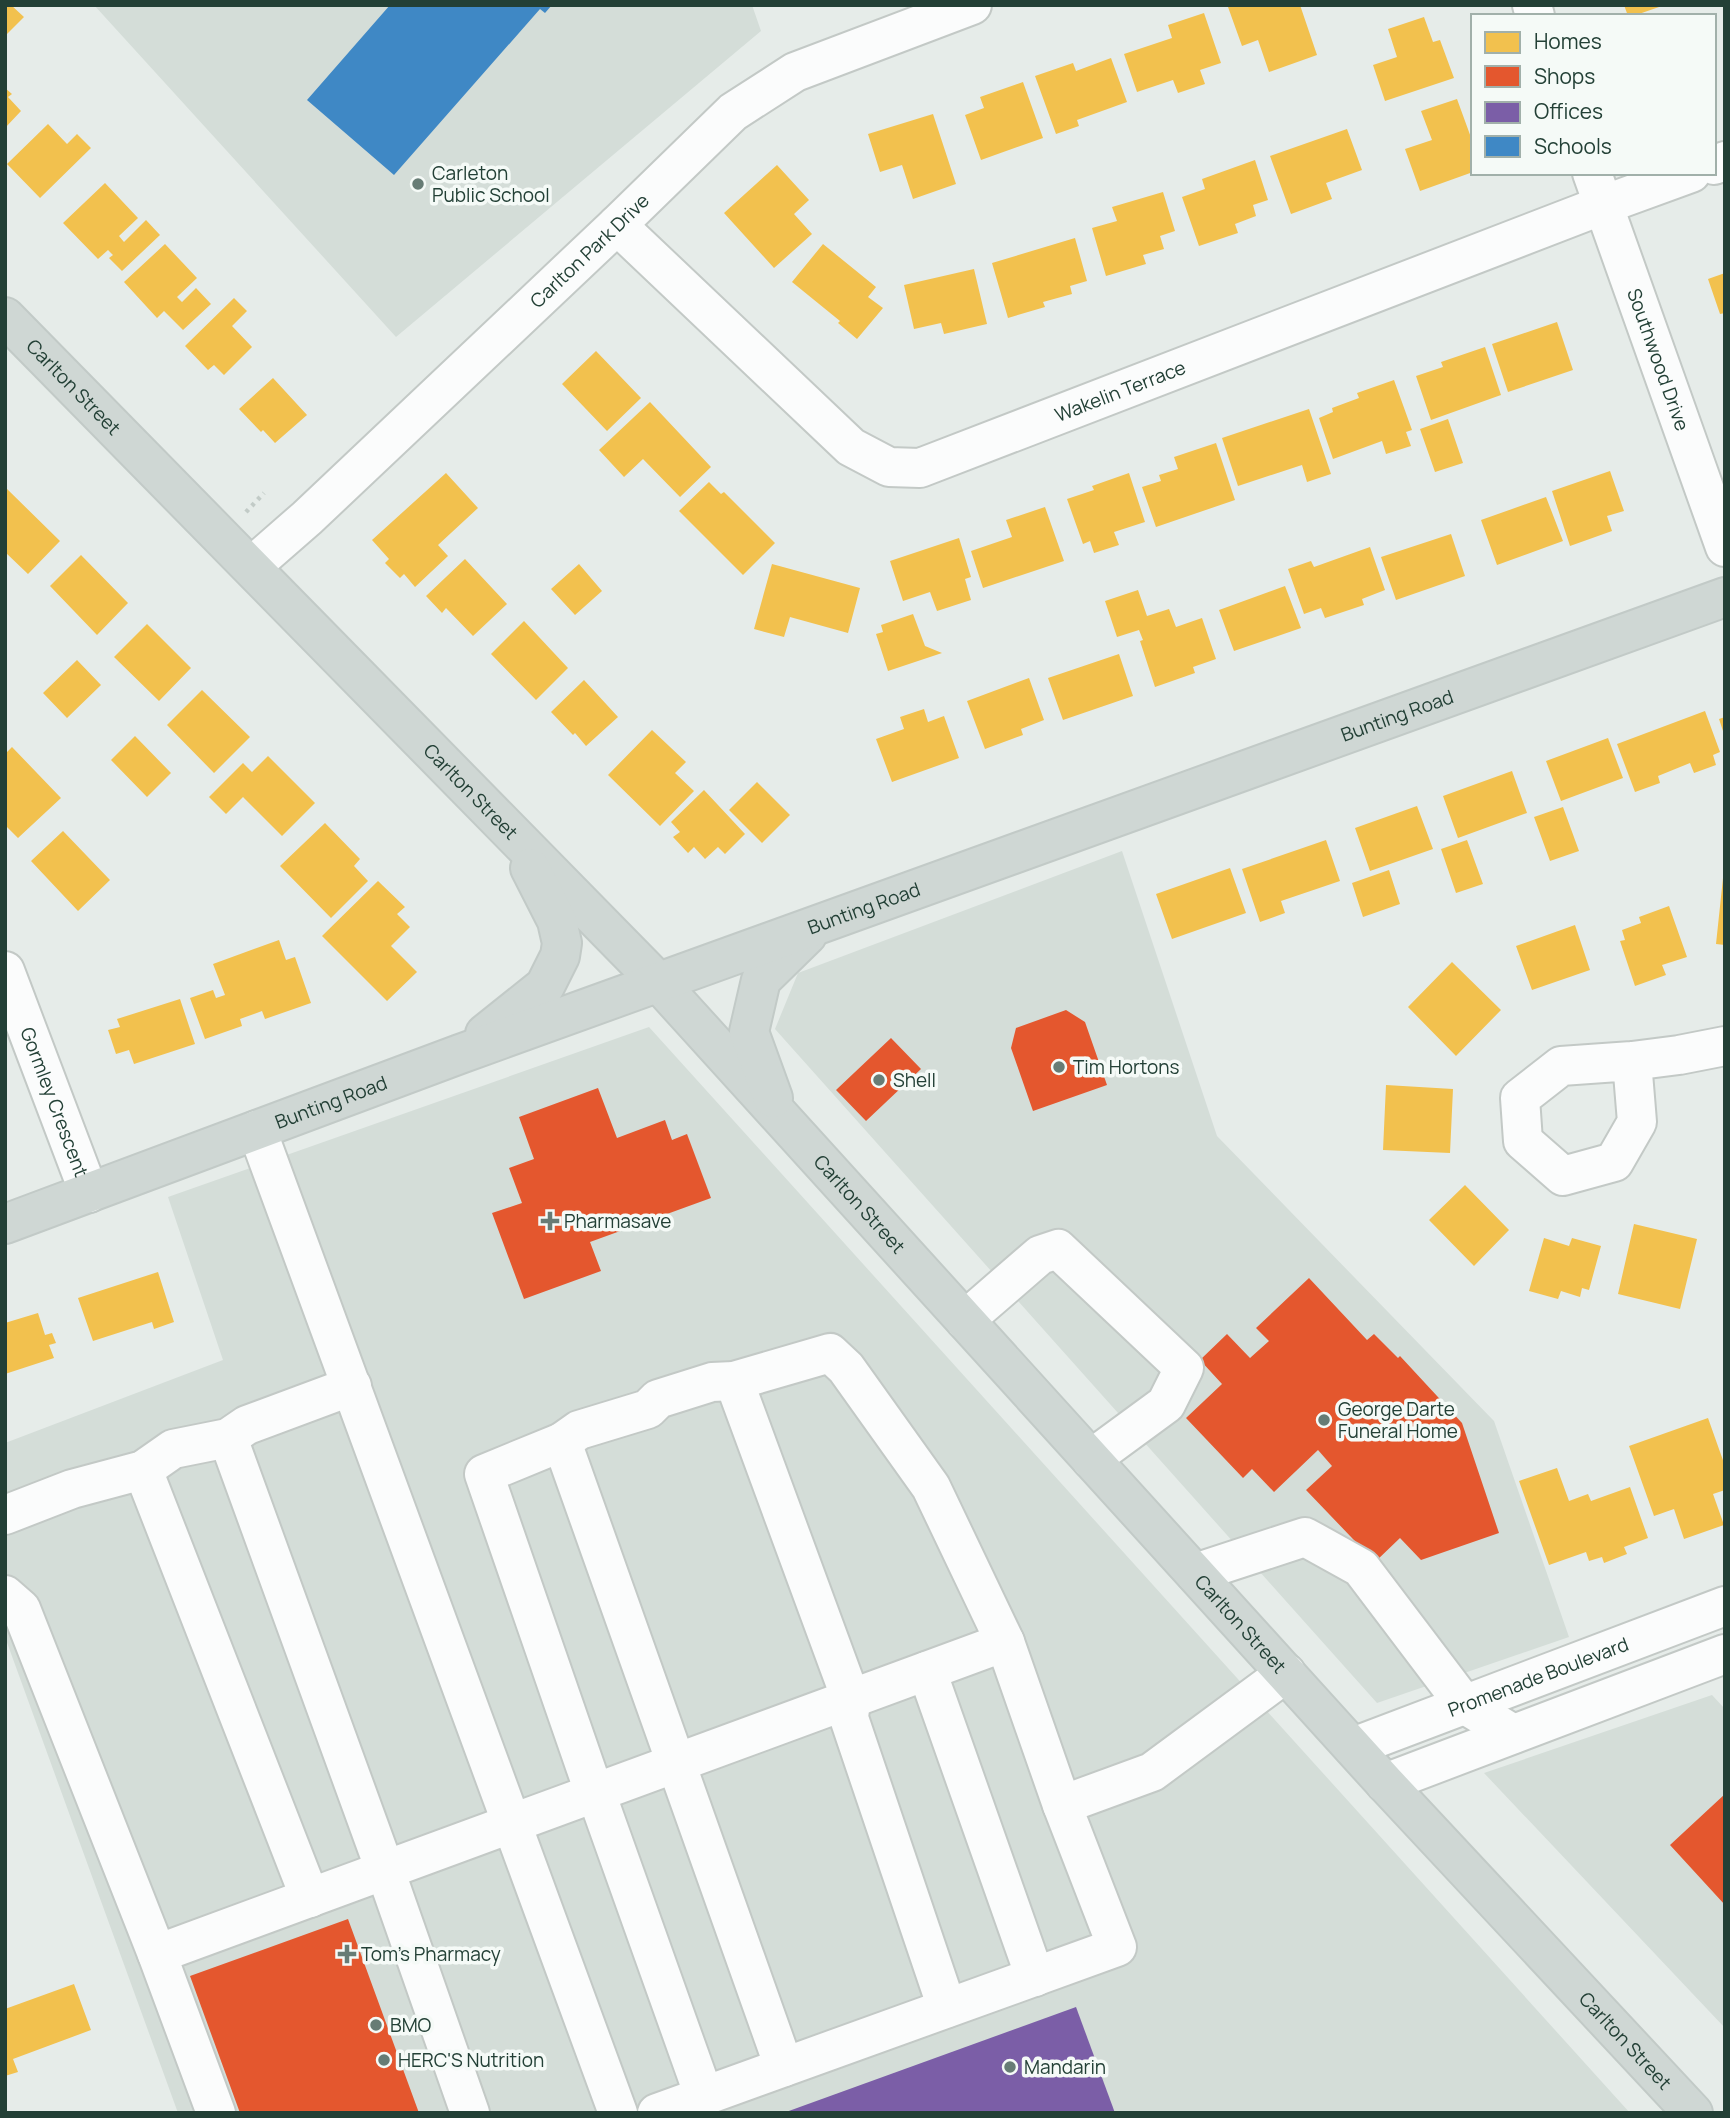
<svg xmlns="http://www.w3.org/2000/svg" width="1730" height="2118" font-family="Manrope,sans-serif">
  <rect width="100%" height="100%" fill="#e6ece9"/>
  <path fill="#d4ddd8" d="M94,5H752L761,31L396,337Z
    M1122,851L1217,1136L1494,1421L1569,1637L1377,1703L775,1029L798,973Z
    M649,1027L1630,2113H178L5,1637V1443L223,1360L168,1197Z
    M1712,1695L1725,1709V2028L1484,1773Z"/>
  <path fill="#f2c14e" d="M5,5H11L24,17L5,36Z
    M1234,5H1300L1317,55L1269,72L1258,40L1242,46L1228,7Z
    M1624,5H1662V6L1633,16H1628Z
    M1204,13L1221,63L1200,70L1205,84L1178,93L1173,80L1137,92L1124,54L1172,38L1168,25Z
    M1424,17L1433,42L1440,40L1454,78L1385,101L1373,65L1397,57L1388,29Z
    M1111,58L1127,102L1077,120L1079,126L1056,134L1035,76L1073,63L1076,71Z
    M1023,82L1043,138L981,160L965,115L984,108L980,97Z
    M5,88L12,94L8,97L21,111L5,128Z
    M1457,99L1473,143V172L1420,191L1405,149L1432,140L1421,111Z
    M933,114L956,184L913,199L902,165L880,172L868,134Z
    M48,124L67,144L77,134L91,148L40,198L7,164Z
    M1347,129L1362,170L1326,183L1332,199L1291,214L1270,156Z
    M1255,160L1268,200L1253,205L1256,216L1235,224L1238,233L1199,246L1182,197L1205,189L1202,179Z
    M777,165L809,200L794,214L812,234L774,268L724,213Z
    M105,183L138,218L119,236L124,242L146,220L160,235L122,271L109,258L113,255L108,250L98,259L63,223Z
    M1163,192L1175,231L1160,236L1164,249L1143,255L1146,264L1106,276L1092,228L1117,221L1112,207Z
    M1075,238L1087,281L1070,286L1072,294L1043,302L1045,307L1008,318L992,263Z
    M165,244L197,278L177,297L182,302L196,288L211,304L183,330L164,311L157,318L124,282Z
    M823,244L876,287L868,297L883,308L857,339L838,323L840,321L792,282Z
    M974,269L987,324L944,334L941,323L914,329L904,285Z
    M1725,273V313L1720,314L1708,279Z
    M234,298L247,311L232,326L252,347L224,375L214,365L208,370L185,346Z
    M1557,322L1573,370L1508,392L1492,344Z
    M1485,347L1501,395L1431,420L1416,376L1443,367L1441,362Z
    M596,351L641,398L607,431L562,384Z
    M273,378L307,415L275,443L263,430L261,432L239,409Z
    M1394,380L1412,430L1406,432L1411,446L1386,454L1382,441L1333,459L1319,418L1333,412L1332,408L1359,398L1357,393Z
    M650,402L711,467L680,497L643,459L624,477L599,450Z
    M1309,409L1331,474L1307,482L1302,465L1238,486L1222,438Z
    M1448,419L1463,463L1435,472L1420,429Z
    M1216,443L1235,500L1156,527L1142,487L1161,481L1159,475L1178,469L1174,457Z
    M1610,471L1624,511L1607,516L1612,531L1570,546L1552,491Z
    M446,473L478,508L438,545L448,556L415,587L404,574L400,578L385,563L389,559L372,540Z
    M1129,473L1145,522L1114,532L1119,545L1094,553L1090,541L1083,544L1067,499L1094,490L1092,486Z
    M709,482L721,494L724,492L775,543L743,575L679,511Z
    M5,487L60,541L28,574L5,552Z
    M1546,497L1563,541L1497,565L1481,520Z
    M1045,507L1064,561L983,588L971,551L1012,537L1006,520Z
    M1451,534L1465,576L1396,600L1381,557Z
    M959,538L971,577L965,579L971,600L937,611L930,592L903,601L890,561Z
    M1370,547L1385,590L1362,599L1364,605L1325,618L1321,608L1304,614L1288,569L1311,561L1314,567Z
    M81,555L128,603L97,635L50,586Z
    M465,559L507,604L473,636L446,608L442,613L426,596Z
    M579,564L602,591L575,615L551,589Z
    M772,564L860,588L848,633L790,617L784,637L754,629Z
    M1285,586L1301,628L1234,651L1219,610Z
    M1138,590L1147,616L1169,609L1176,627L1202,618L1216,659L1193,667L1195,673L1155,687L1140,641L1143,640L1139,630L1117,637L1105,601Z
    M913,614L925,646L942,653L888,671L876,634L883,632L881,625Z
    M524,621L568,668L536,700L491,654Z
    M147,624L191,668L159,701L114,657Z
    M1119,654L1133,696L1063,720L1048,678Z
    M77,660L101,685L67,718L43,693Z
    M1029,678L1044,720L1021,729L1023,735L985,749L967,701Z
    M584,680L618,717L586,746L575,733L573,735L551,712Z
    M202,690L250,737L214,773L167,725Z
    M924,709L928,722L944,716L959,758L892,782L876,739L904,729L900,717Z
    M1705,711L1720,752L1713,755L1716,765L1694,773L1690,763L1658,776L1660,783L1635,792L1617,744Z
    M1725,717V734H1724L1719,719Z
    M652,730L686,762L675,773L694,791L660,826L608,775Z
    M135,736L171,773L147,797L111,760Z
    M1608,738L1623,778L1561,801L1546,761Z
    M12,747L61,798L18,838L5,825V754Z
    M268,756L315,803L282,836L243,797L226,814L209,797L243,763L252,772Z
    M1512,771L1527,813L1458,838L1443,796Z
    M757,782L790,815L762,843L729,810Z
    M704,790L745,834L725,854L718,847L705,859L694,847L688,853L673,837L680,832L671,822Z
    M1417,806L1433,849L1370,871L1355,828Z
    M1563,807L1579,851L1550,861L1534,817Z
    M325,823L360,859L354,866L368,881L331,918L280,866Z
    M63,831L110,880L78,911L31,861Z
    M1326,840L1340,881L1281,901L1285,913L1260,922L1242,869Z
    M1467,840L1483,884L1456,893L1441,849Z
    M1230,868L1246,913L1172,939L1156,894Z
    M1389,870L1400,904L1363,917L1352,883Z
    M1723,878L1725,879V945L1716,944Z
    M378,881L405,907L397,914L410,927L391,946L417,972L387,1001L322,936Z
    M1669,906L1687,957L1662,965L1666,975L1635,986L1620,941L1625,940L1622,930L1641,923L1639,917Z
    M1575,925L1590,970L1532,990L1516,946Z
    M279,940L286,960L295,957L311,1003L265,1019L262,1011L240,1019L242,1026L205,1039L190,998L213,990L216,998L225,995L213,964Z
    M1452,962L1501,1010L1456,1056L1408,1007Z
    M180,999L195,1044L134,1064L129,1050L116,1054L108,1030L120,1027L117,1019Z
    M1386,1085L1453,1089L1450,1153L1383,1150Z
    M1465,1185L1509,1230L1474,1266L1429,1220Z
    M1634,1224L1697,1239L1680,1309L1618,1294Z
    M1544,1238L1569,1246L1572,1238L1601,1246L1589,1290L1582,1288L1580,1297L1561,1291L1558,1299L1529,1291Z
    M158,1272L174,1322L154,1329L152,1322L93,1341L78,1298Z
    M38,1313L45,1335L52,1333L56,1343L49,1345L54,1358L5,1374V1323Z
    M1708,1418L1725,1466V1490L1713,1494L1724,1525L1684,1539L1674,1509L1654,1516L1629,1446Z
    M1557,1468L1569,1501L1588,1494L1591,1501L1630,1487L1648,1538L1624,1547L1627,1554L1604,1563L1602,1557L1589,1561L1586,1552L1549,1565L1519,1481Z
    M74,1984L91,2030L13,2059L18,2072L5,2076V2009Z"/>
  <path fill="#e4572e" d="M1066,1010L1085,1022L1107,1085L1033,1111L1011,1048L1016,1028Z
    M891,1038L921,1069L866,1121L836,1090Z
    M598,1088L617,1138L665,1120L672,1140L687,1134L711,1198L590,1242L601,1271L524,1299L492,1213L522,1203L509,1168L534,1159L519,1117Z
    M1309,1278L1367,1340L1374,1334L1398,1358L1400,1356L1462,1423L1499,1533L1421,1560L1400,1538L1375,1562L1306,1490L1332,1466L1318,1450L1274,1492L1252,1469L1243,1478L1186,1418L1222,1384L1200,1360L1227,1334L1250,1358L1269,1341L1256,1328Z
    M1725,1794V1905L1670,1845Z
    M348,1919L419,2113H240L190,1976Z"/>
  <path fill="#7b5ea7" d="M1076,2007L1115,2113H786V2112Z"/>
  <path fill="#3f88c5" d="M390,5H552L545,13L540,9L394,175L307,100Z"/>
  <g fill="none" stroke-linecap="round" stroke-linejoin="round">
    <defs>
      <g id="minor">
        <path d="M1532,5L1535,16"/>
        <path d="M1714,165L1725,161"/>
        <path id="s1" d="M1592,173L1725,547"/>
        <path id="s2" d="M617,225L851,447L889,467L920,468L1603,205L1691,173"/>
        <path id="s3" d="M252,566L307,518L617,225L733,112L795,72L972,5"/>
        <path id="s4" d="M5,971L89,1193"/>
        <path d="M1632,1061L1637,1122L1614,1162L1563,1176L1523,1141L1520,1098L1561,1066L1632,1061L1679,1055L1725,1046"/>
        <path d="M257,1130L618,2113"/>
        <path d="M965,1320L1040,1255L1058,1249L1184,1368L1166,1404L1091,1459"/>
        <path d="M734,1381L851,1699L849,1718L947,2008"/>
        <path d="M228,1438L385,1870L470,2113"/>
        <path d="M562,1442L784,2067"/>
        <path d="M143,1470L310,1898"/>
        <path d="M5,1515L72,1489L143,1470L173,1449L228,1438L247,1425L352,1386"/>
        <path d="M1195,1573L1305,1537L1361,1568L1464,1704L1513,1734"/>
        <path d="M5,1595L21,1609L157,1954L216,2113"/>
        <path d="M927,1671L1035,1977"/>
        <path id="s5" d="M1353,1747L1725,1606"/>
        <path d="M1385,1783L1725,1654"/>
        <path d="M157,1954L1005,1642L1062,1805"/>
        <path d="M704,2096L596,1793L594,1792L484,1474L562,1442L579,1430L648,1409L658,1399L712,1382L734,1381L830,1353L846,1368L931,1487L1005,1642"/>
        <path d="M657,2113L1117,1947L1062,1805L1152,1772L1286,1673"/>
      </g>
      <g id="major">
        <path id="s6" d="M5,317L659,983L1385,1783L1693,2113"/>
        <path d="M485,1034L545,986L560,956L562,943L557,921L530,868"/>
        <path d="M773,1098L749,1032L761,980L807,935"/>
        <path id="s7" d="M5,1224L460,1054L1725,597"/>
      </g>
    </defs>
    <use href="#minor" stroke="#c3c9c6" stroke-width="42"/>
    <use href="#major" stroke="#c2cac7" stroke-width="42"/>
    <path stroke="#c2cbc7" stroke-width="4.5" stroke-dasharray="3.5 5" stroke-linecap="butt" d="M246,512L264,493"/>
    <use href="#minor" stroke="#fbfcfc" stroke-width="38"/>
    <use href="#major" stroke="#cfd7d4" stroke-width="38"/>
  </g>
  <g fill="#677c75" stroke="#f5faf7" stroke-width="2.5">
    <circle cx="418" cy="184" r="7"/>
    <circle cx="1059" cy="1067" r="7"/>
    <circle cx="879" cy="1080" r="7"/>
    <path d="M546.5 1210.5h7v7h7v7h-7v7h-7v-7h-7v-7h7z"/>
    <circle cx="1324" cy="1420" r="7"/>
    <path d="M343.5 1943.5h7v7h7v7h-7v7h-7v-7h-7v-7h7z"/>
    <circle cx="376" cy="2025" r="7"/>
    <circle cx="384" cy="2060" r="7"/>
    <circle cx="1010" cy="2067" r="7"/>
  </g>
  <g text-anchor="middle" stroke-width="7" stroke-linejoin="round" paint-order="stroke">
    <g font-size="19" fill="#234036" stroke="#f5faf7" text-anchor="start">
      <text x="432" y="180">Carleton<tspan x="432" dy="22">Public School</tspan></text>
      <text x="1073" y="1074">Tim Hortons</text>
      <text x="893" y="1087">Shell</text>
      <text x="564" y="1228">Pharmasave</text>
      <text x="1338" y="1416">George Darte<tspan x="1338" dy="22">Funeral Home</tspan></text>
      <text x="361" y="1961">Tom's Pharmacy</text>
      <text x="390" y="2032">BMO</text>
      <text x="398" y="2067">HERC'S Nutrition</text>
      <text x="1024" y="2074">Mandarin</text>
    </g>
    <g font-size="19" fill="#234036" stroke="#f5faf7">
      <text dy="7" stroke="none"><textPath href="#s3" startOffset="462">Carlton Park Drive</textPath></text>
      <text dy="7" stroke="none"><textPath href="#s1" startOffset="198">Southwood Drive</textPath></text>
      <text dy="7" stroke="none"><textPath href="#s6" startOffset="98">Carlton Street</textPath></text>
      <text dy="7" stroke="none"><textPath href="#s2" startOffset="611">Wakelin Terrace</textPath></text>
      <text dy="7" stroke="none"><textPath href="#s7" startOffset="1482">Bunting Road</textPath></text>
      <text dy="7" stroke="none"><textPath href="#s6" startOffset="665">Carlton Street</textPath></text>
      <text dy="7" stroke="none"><textPath href="#s7" startOffset="915">Bunting Road</textPath></text>
      <text dy="7" stroke="none"><textPath href="#s4" startOffset="140">Gormley Crescent</textPath></text>
      <text dy="7" stroke="none"><textPath href="#s7" startOffset="348">Bunting Road</textPath></text>
      <text dy="7" stroke="none"><textPath href="#s6" startOffset="1232">Carlton Street</textPath></text>
      <text dy="7" stroke="none"><textPath href="#s6" startOffset="1799">Carlton Street</textPath></text>
      <text dy="7" stroke="none"><textPath href="#s5" startOffset="198">Promenade Boulevard</textPath></text>
      <text dy="7" stroke="none"><textPath href="#s6" startOffset="2366">Carlton Street</textPath></text>
    </g>
  </g>
  <rect width="1730" height="2118" fill="none" stroke="#234036" stroke-width="14"/>
  <rect x="1471" y="14" width="245" height="161" fill="#f5faf7" stroke="#a1b0aa" stroke-width="2"/>
  <rect x="1485" y="32" width="35" height="21" fill="#f2c14e" stroke="#a1b0aa" stroke-width="2"/>
  <text x="1534" y="49" font-size="21" fill="#234036">Homes</text>
  <rect x="1485" y="66" width="35" height="21" fill="#e4572e" stroke="#a1b0aa" stroke-width="2"/>
  <text x="1534" y="84" font-size="21" fill="#234036">Shops</text>
  <rect x="1485" y="102" width="35" height="21" fill="#7b5ea7" stroke="#a1b0aa" stroke-width="2"/>
  <text x="1534" y="119" font-size="21" fill="#234036">Offices</text>
  <rect x="1485" y="136" width="35" height="21" fill="#3f88c5" stroke="#a1b0aa" stroke-width="2"/>
  <text x="1534" y="154" font-size="21" fill="#234036">Schools</text>
</svg>
